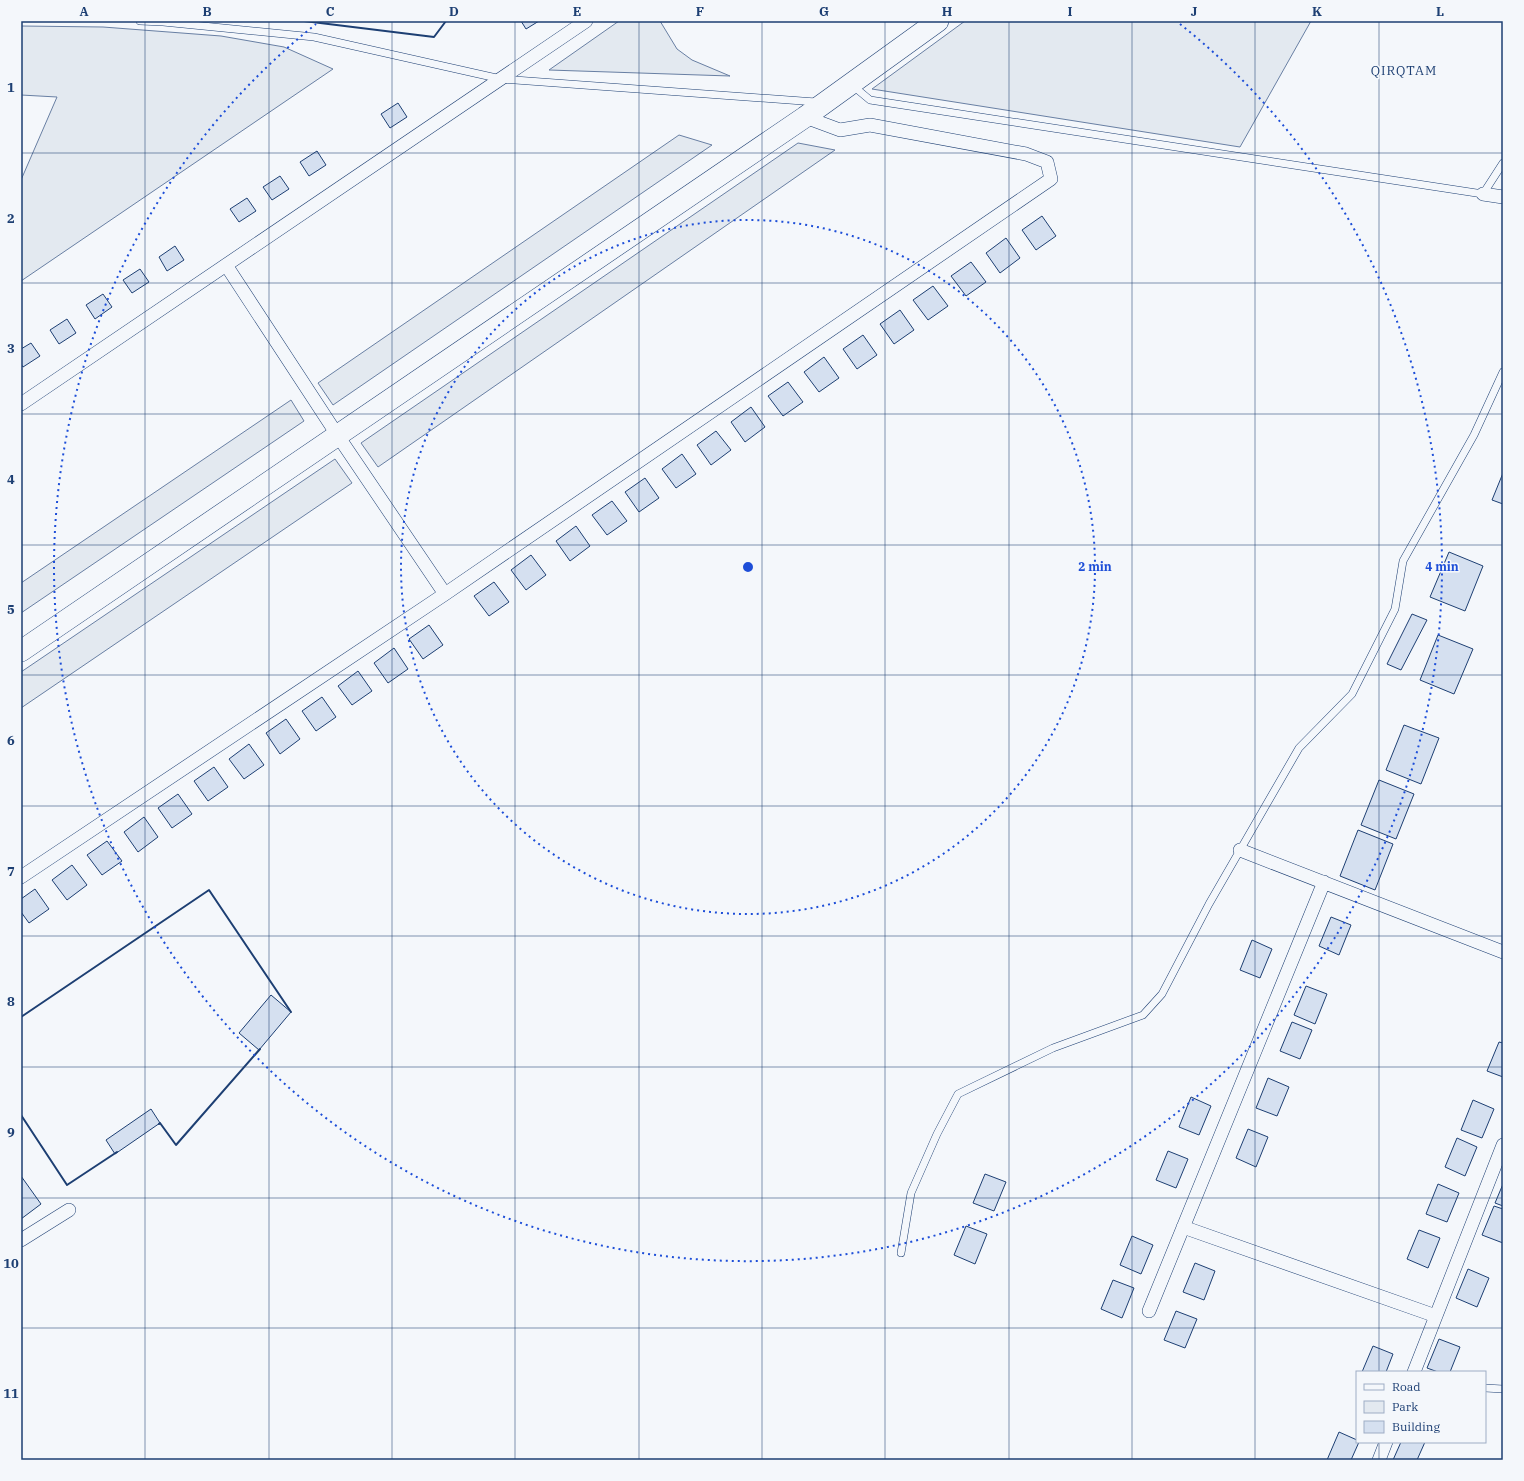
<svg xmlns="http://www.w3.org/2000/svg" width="1524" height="1481" font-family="'IBM Plex Serif',serif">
  <rect width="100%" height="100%" fill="#f4f7fb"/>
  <path fill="#e3e9f0" stroke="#687fa3" d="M619,21H660L677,49L692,60L730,76L549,70Z
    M965,21H1311L1240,147L872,89Z
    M21,26L103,27L221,36L284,47L333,69L21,281V180L57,97L21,95Z
    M679,135L712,145L333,405L318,383Z
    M798,143L835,150L378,467L361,443Z
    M291,400L304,421L21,613V583Z
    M335,459L352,483L21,708V672Z"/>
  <path fill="#d5e0f0" stroke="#1d3f73" d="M521,21H539L526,29Z
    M398,103L407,117L390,128L381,114Z
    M317,151L326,165L309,176L300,162Z
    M280,176L289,189L272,200L263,187Z
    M247,198L256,211L239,222L230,209Z
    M1042,216L1056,236L1036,250L1022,230Z
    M1006,238L1020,258L1000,273L986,253Z
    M175,246L184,260L167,271L159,257Z
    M971,262L986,282L966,296L951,276Z
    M140,269L149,282L132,293L123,280Z
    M933,286L948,306L928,320L913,300Z
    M103,294L112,307L95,319L86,305Z
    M900,310L914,330L894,344L880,324Z
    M67,319L76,333L59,344L50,330Z
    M863,335L877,355L857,369L843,349Z
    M31,343L40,356L23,367L21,364V349Z
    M824,357L839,378L819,392L804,372Z
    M788,382L803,402L783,416L768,396Z
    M751,407L765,427L745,442L731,422Z
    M716,431L731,450L711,465L697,445Z
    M682,454L696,474L676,488L662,469Z
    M1503,473V504L1492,500Z
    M645,478L659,498L639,512L625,492Z
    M612,501L627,521L607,535L592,515Z
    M576,526L590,546L570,561L556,541Z
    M1449,552L1483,566L1465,611L1430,597Z
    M531,555L546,575L526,590L511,570Z
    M494,582L509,602L489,616L474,596Z
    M1412,614L1427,620L1401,670L1387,664Z
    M429,625L443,645L423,659L409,639Z
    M1438,635L1473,649L1454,694L1420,680Z
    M394,648L408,669L388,683L374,663Z
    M358,671L372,691L352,705L338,686Z
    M322,697L336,717L316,731L302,711Z
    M286,719L300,739L280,754L266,733Z
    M1404,725L1439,738L1421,784L1386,770Z
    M249,744L264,765L244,779L229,759Z
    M214,767L228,787L208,801L194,781Z
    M1379,780L1414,794L1396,839L1361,825Z
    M178,794L192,814L172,828L158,808Z
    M144,817L158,837L138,852L124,832Z
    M1358,830L1393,844L1375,890L1340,876Z
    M107,841L122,861L102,875L87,855Z
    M72,865L87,885L67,900L52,880Z
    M35,889L49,909L29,923L21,912V899Z
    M1331,917L1351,925L1339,955L1319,946Z
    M1252,940L1272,949L1260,978L1240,970Z
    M1306,986L1327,994L1315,1024L1294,1015Z
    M271,995L291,1012L259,1050L239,1033Z
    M1292,1022L1312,1030L1300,1059L1280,1051Z
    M1499,1042L1503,1043V1077L1487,1071Z
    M1268,1078L1289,1087L1277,1116L1256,1108Z
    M1191,1097L1211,1106L1199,1135L1179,1127Z
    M1473,1100L1494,1109L1482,1138L1461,1130Z
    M151,1109L160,1123L115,1154L106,1140Z
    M1248,1129L1268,1137L1256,1167L1236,1158Z
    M1457,1138L1477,1147L1465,1176L1445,1167Z
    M1168,1151L1188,1159L1176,1188L1156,1180Z
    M985,1174L1006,1182L994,1211L973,1203Z
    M21,1176L41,1204L21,1219Z
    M1438,1184L1459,1193L1447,1222L1426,1214Z
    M1503,1184V1206L1495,1203Z
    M1494,1206L1503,1209V1243L1482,1235Z
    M966,1226L987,1234L975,1264L954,1255Z
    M1419,1230L1440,1238L1428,1268L1407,1259Z
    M1132,1236L1153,1245L1141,1274L1120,1265Z
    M1195,1263L1215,1271L1204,1300L1183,1292Z
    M1468,1269L1489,1278L1477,1307L1456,1298Z
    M1113,1280L1134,1288L1122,1318L1101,1309Z
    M1176,1311L1197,1319L1185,1348L1164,1340Z
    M1439,1339L1460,1347L1450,1372H1438L1427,1368Z
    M1373,1346L1393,1354L1386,1372H1362Z
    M1339,1432L1357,1440V1442H1359L1351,1460H1327Z
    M1401,1442H1425L1417,1460H1393Z"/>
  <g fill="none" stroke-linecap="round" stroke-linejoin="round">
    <defs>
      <path id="lane" d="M140,21L163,22L314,37L501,79L816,102
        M852,85L870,100L1483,194L1503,163
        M901,1253L911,1193L937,1134L958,1094L1053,1048L1143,1015L1162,994L1209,904L1299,748L1352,694L1395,609L1403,561L1474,435L1503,372
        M1485,1388L1503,1389"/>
      <path id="street" d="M1483,194L1503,197
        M226,265L338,436L445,594
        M21,404L586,21
        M1240,850L1503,952
        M21,877L445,594L1051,179L1047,162L1026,154L870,125L840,130L805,117
        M1183,1227L1436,1316
        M21,1240L69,1210
        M1149,1311L1324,882
        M1414,1372L1503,1145
        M1379,1460L1386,1442"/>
      <path id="primary" d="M21,651L805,117L938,21"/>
    </defs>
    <use href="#lane" stroke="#1d3f73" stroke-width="8"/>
    <use href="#street" stroke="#1d3f73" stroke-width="14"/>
    <use href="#primary" stroke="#1d3f73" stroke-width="22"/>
    <use href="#lane" stroke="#f4f7fb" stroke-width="7"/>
    <use href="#street" stroke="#f4f7fb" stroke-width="13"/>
    <use href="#primary" stroke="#f4f7fb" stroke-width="21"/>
    <path stroke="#1d3f73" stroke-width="2" d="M304,21L434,37L446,21
      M21,1017L209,890L291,1012
      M21,1115L67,1185L117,1152
      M159,1124L160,1123L176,1145L260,1049"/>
  </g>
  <path fill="none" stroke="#1d3f73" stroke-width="1" stroke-opacity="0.55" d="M145,21V1460M269,21V1460M392,21V1460M515,21V1460M639,21V1460M762,21V1460M885,21V1460M1009,21V1460M1132,21V1460M1255,21V1460M1379,21V1372M21,153H1503M21,283H1503M21,414H1503M21,545H1503M21,675H1503M21,806H1503M21,936H1503M21,1067H1503M21,1198H1503M21,1328H1503M1379,1442V1460"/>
  <g fill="none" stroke="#1d4ed8" stroke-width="2" stroke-dasharray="2 4">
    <circle cx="748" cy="567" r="347"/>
    <path d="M1180 24A694 694 0 1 1 316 24"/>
  </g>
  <g text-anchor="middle" stroke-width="3" stroke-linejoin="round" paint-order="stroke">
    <g font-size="13" letter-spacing="1" fill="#1d3f73" stroke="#f4f7fb">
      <text x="1404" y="75">QIRQTAM</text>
    </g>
  </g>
  <circle cx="748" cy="567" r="6" fill="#1d4ed8" stroke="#f4f7fb" stroke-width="2"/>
  <g font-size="12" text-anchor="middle" font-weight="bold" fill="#1d4ed8" stroke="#f4f7fb" stroke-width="3" stroke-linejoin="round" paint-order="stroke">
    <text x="1095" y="571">2 min</text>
    <text x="1442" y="571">4 min</text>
  </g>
  <rect width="1524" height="1481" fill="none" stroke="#f4f7fb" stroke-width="44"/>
  <rect x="1356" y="1371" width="130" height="72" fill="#f4f7fb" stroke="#9eadc5"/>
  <rect x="1364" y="1384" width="20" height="6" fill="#f4f7fb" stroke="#9eadc5"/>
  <text x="1392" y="1391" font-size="12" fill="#1d3f73">Road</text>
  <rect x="1364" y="1401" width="20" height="12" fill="#e3e9f0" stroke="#9eadc5"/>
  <text x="1392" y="1411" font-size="12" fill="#1d3f73">Park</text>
  <rect x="1364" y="1421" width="20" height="12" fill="#d5e0f0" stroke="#9eadc5"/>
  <text x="1392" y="1431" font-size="12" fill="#1d3f73">Building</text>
  <rect x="22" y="22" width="1480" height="1437" fill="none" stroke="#1d3f73" stroke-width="1.5"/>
  <g font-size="13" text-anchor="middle" font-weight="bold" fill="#1d3f73">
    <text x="84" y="16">A</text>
    <text x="207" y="16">B</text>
    <text x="330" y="16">C</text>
    <text x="454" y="16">D</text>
    <text x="577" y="16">E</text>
    <text x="700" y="16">F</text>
    <text x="824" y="16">G</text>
    <text x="947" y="16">H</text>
    <text x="1070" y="16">I</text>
    <text x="1194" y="16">J</text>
    <text x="1317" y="16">K</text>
    <text x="1440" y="16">L</text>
    <text x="11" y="92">1</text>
    <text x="11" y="223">2</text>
    <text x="11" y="353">3</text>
    <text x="11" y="484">4</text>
    <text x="11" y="614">5</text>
    <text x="11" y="745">6</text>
    <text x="11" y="876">7</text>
    <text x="11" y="1006">8</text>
    <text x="11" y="1137">9</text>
    <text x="11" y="1268">10</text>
    <text x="11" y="1398">11</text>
  </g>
</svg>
